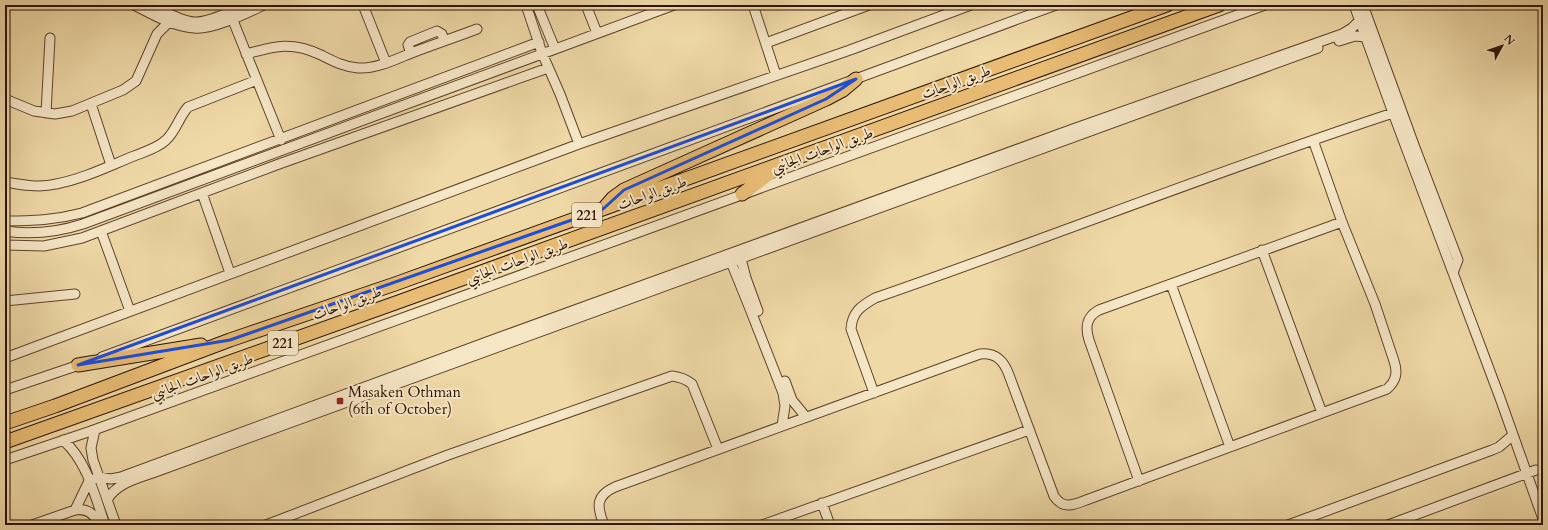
<svg xmlns="http://www.w3.org/2000/svg" width="1548" height="530" font-family="Cardo,Amiri,serif">
  <rect width="100%" height="100%" fill="#efd9a7"/>
  <filter id="stains"><feTurbulence type="fractalNoise" baseFrequency=".005" numOctaves="4"/><feColorMatrix values="0 0 0 0 .2 0 0 0 0 .09 0 0 0 0 .02 0 0 0 .5 -.17"/></filter>
  <radialGradient id="worn" r=".72"><stop offset=".6" stop-color="#630" stop-opacity="0"/><stop offset="1" stop-color="#630" stop-opacity=".3"/></radialGradient>
  <g fill="none" stroke-linecap="round" stroke-linejoin="round">
    <defs>
      <path id="minor" d="M134,5C152,14 173,27 194,28C213,30 247,13 264,5
        M151,5C164,11 180,21 194,22C209,23 233,10 247,5
        M363,5L386,63
        M526,5L542,53L560,94L579,144
        M537,5L555,49
        M586,5L597,33
        M753,5L776,75
        M1354,5L1393,113L1500,398L1543,519
        M1363,5L1414,145L1458,260L1453,273
        M232,18L281,140
        M1339,41L1355,36L1366,37
        M766,43L869,5
        M411,53L408,45L410,42L437,31L442,34L444,41
        M246,54C275,46 292,41 321,55C333,61 344,67 358,68C377,69 396,59 414,52C435,44 456,37 477,29
        M5,99L34,111L55,114L72,111L123,90L136,81L157,34L169,22
        M91,104L111,165
        M46,113L50,38
        M5,182C22,185 40,188 56,184C83,179 109,166 134,156C144,152 158,148 166,140C176,131 179,117 188,107L257,80
        M202,193L230,273
        M5,221C33,221 55,220 82,213L539,42
        M5,231C31,235 58,232 83,224L674,5
        M101,231L130,311
        M5,245L44,246L82,238L279,164L548,68
        M1262,250L1322,413
        M741,259L746,278L758,311
        M731,262L750,309L783,393L785,406L782,426
        M1171,284L1230,447
        M5,301L75,294
        M102,357L1056,5
        M5,358L579,144L850,50L971,5
        M785,381L792,400L806,417
        M5,390L82,364
        M874,393L851,329C852,312 861,306 875,298C1049,238 1219,170 1393,113
        M95,430L91,448L93,460L116,525
        M63,440C87,461 95,496 105,525
        M5,460L91,431L1265,5
        M1139,481L1089,340C1085,327 1086,317 1099,310L1342,222
        M107,500C117,482 140,478 158,471C544,329 932,192 1318,48
        M822,503L830,525
        M75,510L89,481L99,477L111,479L121,477L503,336L1073,129L1342,34L1352,28L1360,20
        M32,525L75,510C87,508 95,514 99,525
        M266,525L448,455L672,376C680,377 686,379 692,384L718,449
        M604,525C597,507 595,496 615,487L980,354C996,352 1004,361 1009,375L1054,496C1064,511 1075,504 1089,499L1387,389C1396,381 1398,373 1394,361L1375,304L1342,222L1313,140
        M762,525L1029,430
        M1288,525L1492,450L1499,447L1513,435
        M1388,525L1536,470"/>
      <path id="highway" d="M742,194L774,170
        M606,206L613,198L624,190L826,99L843,90L856,79
        M78,365L201,345
        M5,423L55,406L230,340L395,284L1167,5
        M5,442L401,301L1219,5"/>
    </defs>
    <use href="#minor" stroke="#5d442a" stroke-width="11"/>
    <use href="#highway" stroke="#2c1200" stroke-width="15"/>
    <use href="#minor" stroke="#f5e6c6" stroke-width="9"/>
    <use href="#highway" stroke="#e8bc74" stroke-width="13"/>
  </g>
  <path fill="none" stroke="#1d4ed8" stroke-width="3" stroke-linejoin="round" d="M856,79L826,99L624,190L603,209L230,340L78,365Z"/>
  <rect fill="#8f2418" stroke="#f5e6c6" stroke-width="1.5" x="336" y="397" width="8" height="8" rx="2"/>
  <g text-anchor="middle" stroke-width="4" stroke-linejoin="round" paint-order="stroke">
    <g fill="#f5e6c6" stroke="#68523b" stroke-width="1">
      <rect x="572" y="203" width="30" height="24" rx="3"/>
      <rect x="268" y="331" width="30" height="24" rx="3"/>
    </g>
    <g font-size="14" font-weight="bold" fill="#2c1200">
      <text x="587" y="220">221</text>
      <text x="283" y="348">221</text>
    </g>
    <g font-size="15" fill="#2c1200" stroke="#f5e6c6">
      <text transform="translate(956 82) rotate(-20)" y="5">طريق الواحات</text>
      <text transform="translate(822 150) rotate(-20)" y="5">طريق الواحات الجانبي</text>
      <text transform="translate(652 193) rotate(-20)" y="5">طريق الواحات</text>
      <text transform="translate(517 261) rotate(-20)" y="5">طريق الواحات الجانبي</text>
      <text transform="translate(347 303) rotate(-20)" y="5">طريق الواحات</text>
      <text transform="translate(202 376) rotate(-20)" y="5">طريق الواحات الجانبي</text>
    </g>
    <g font-size="15" fill="#2c1200" stroke="#f5e6c6" text-anchor="start">
      <text x="348" y="397">Masaken Othman<tspan x="348" dy="17">(6th of October)</tspan></text>
    </g>
  </g>
  <rect width="1548" height="530" fill="none" stroke="#efd9a7" stroke-width="20"/>
  <rect x="6" y="6" width="1536" height="518" fill="none" stroke="#2c1200" stroke-width="2"/>
  <rect x="10" y="10" width="1528" height="510" fill="none" stroke="#2c1200"/>
  <g transform="translate(1502 46) rotate(50)" stroke="#f5e6c6" stroke-width="3" paint-order="stroke">
  <path d="M0-3L7 15L0 10L-7 15Z" fill="#2c1200"/>
  <text y="-6" font-size="11" font-weight="bold" text-anchor="middle" fill="#2c1200">N</text>
  </g>
  <rect width="100%" height="100%" filter="url(#stains)"/>
  <rect width="100%" height="100%" fill="url(#worn)"/>
</svg>
